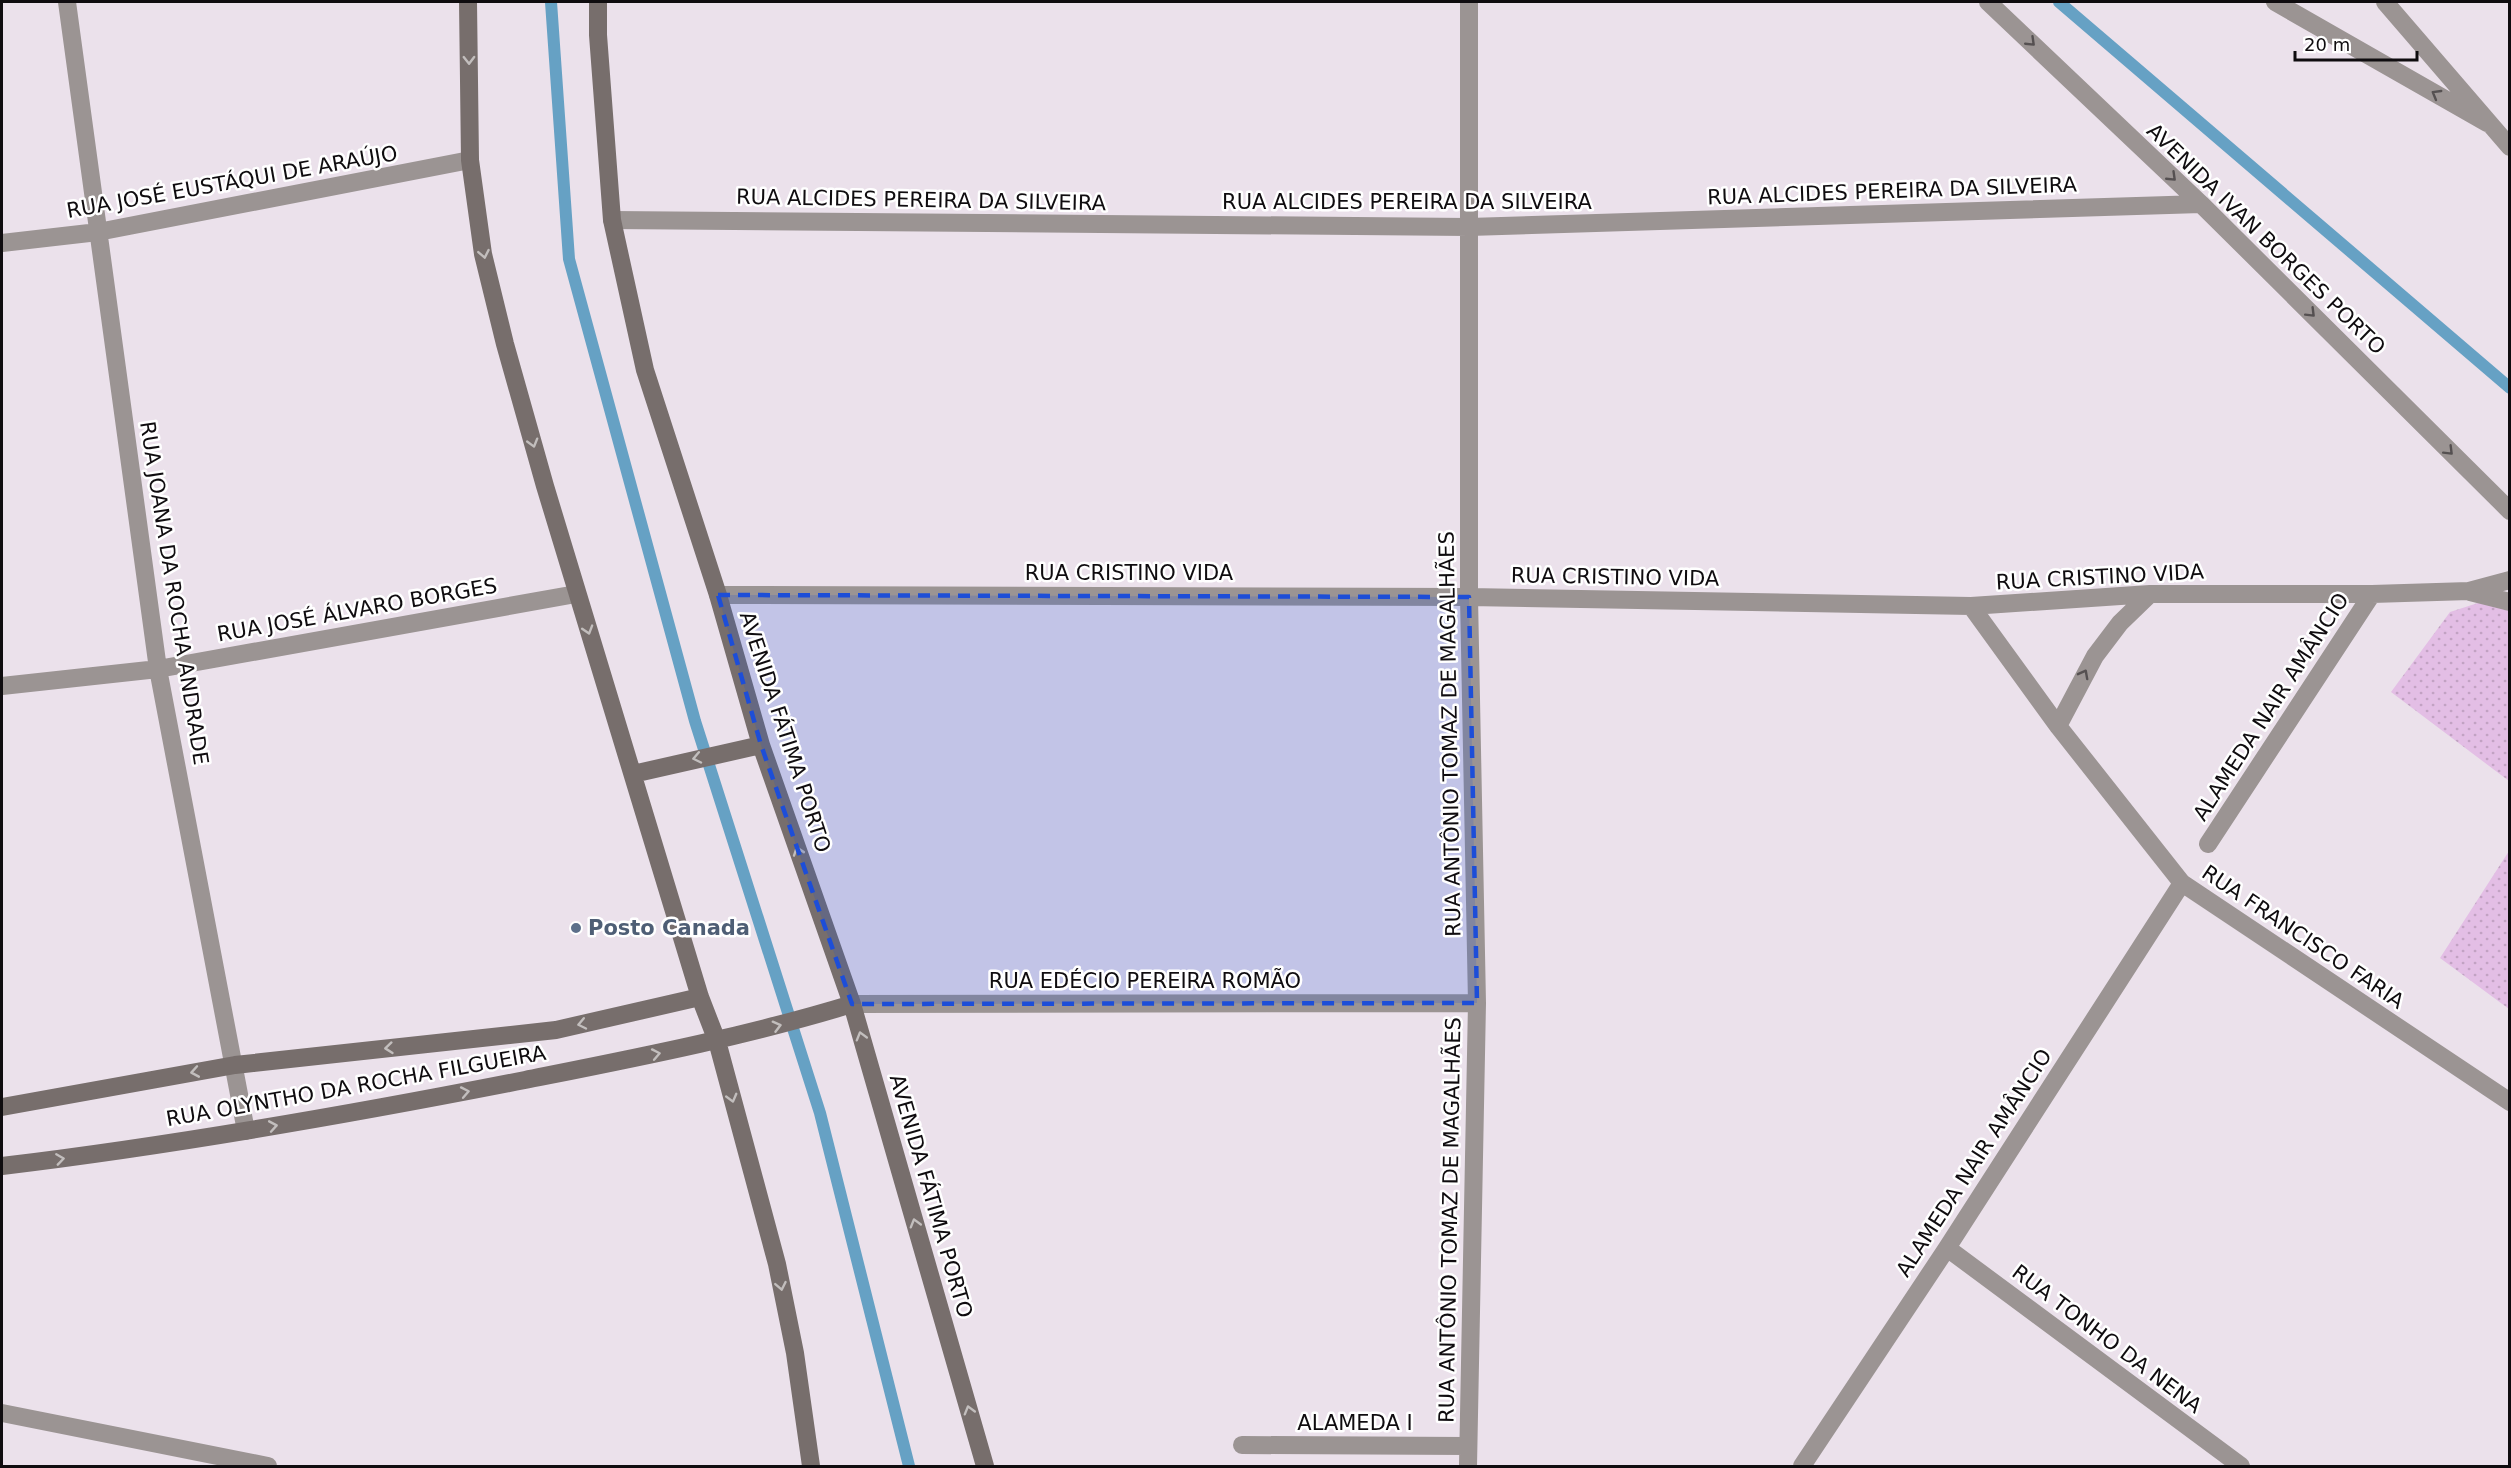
<svg xmlns="http://www.w3.org/2000/svg" width="2511" height="1468" font-family="'DejaVu Sans',sans-serif">
  <defs>
    <pattern id="park-dots" width="8" height="8" patternUnits="userSpaceOnUse" patternTransform="scale(1.5)"><rect width="8" height="8" fill="#e3bee5"/><path d="M2 2h.1M6 6h.1" fill="none" stroke="#c2a2c3" stroke-width="1.8" stroke-linecap="round"/></pattern>
  </defs>
  <rect width="100%" height="100%" fill="#ebe1eb"/>
  <path fill="url(#park-dots)" d="M2509,593V781L2391,692L2450,612Z
    M2509,851L2510,1009H2509L2440,958Z"/>
  <g fill="none" stroke-linecap="round" stroke-linejoin="round">
    <path stroke="#66a1c4" stroke-width="12" d="M551,2L569,259L695,721L820,1113L909,1466
      M2059,2L2510,388"/>
    <path stroke="#9b9493" stroke-width="18" d="M67,2L158,669L246,1131
      M1988,2L2201,204L2510,511
      M2275,2L2487,123
      M2385,2L2510,147
      M612,220L1469,227L2201,204
      M2,243L98,232L470,160
      M2470,592L2510,602
      M718,595L1469,597L1971,606L2150,594H2372L2469,591L2510,580
      M1971,606L2058,726L2182,883L2510,1102
      M2,686L158,669L576,594
      M2058,726L2095,656L2120,623L2150,594
      M2208,844L2372,594
      M852,1004L1477,1003
      M1947,1248L2241,1466
      M2,1413L268,1466
      M1242,1445L1468,1446
      M1468,1466L1477,1003L1469,597V2
      M1802,1466L1947,1248L2182,883"/>
    <path stroke="#776e6c" stroke-width="18" d="M468,2L470,160L483,254L505,344L545,486L700,997L717,1041L777,1264L795,1353L811,1466
      M598,2V35L612,220L645,370L718,595L761,745L852,1004L985,1466
      M633,774L761,745
      M2,1107L235,1065L556,1030L700,997
      M2,1166C177,1145 352,1114 525,1080C635,1058 744,1037 852,1004"/>
  </g>
  <defs><path id="oneway-chevron" d="M-2-3.5L2.5 0L-2 3.5" fill="none" stroke-width="1.6" stroke-linecap="round" stroke-linejoin="round" transform="scale(1.5)"/></defs>
  <g stroke="#555051">
    <use href="#oneway-chevron" transform="translate(2031 42) rotate(44)"/>
    <use href="#oneway-chevron" transform="translate(2436 94) rotate(-150)"/>
    <use href="#oneway-chevron" transform="translate(2172 177) rotate(44)"/>
    <use href="#oneway-chevron" transform="translate(2311 313) rotate(45)"/>
    <use href="#oneway-chevron" transform="translate(2449 451) rotate(45)"/>
    <use href="#oneway-chevron" transform="translate(2084 674) rotate(-62)"/>
  </g>
  <g stroke="#c2bebd">
    <use href="#oneway-chevron" transform="translate(469 60) rotate(89)"/>
    <use href="#oneway-chevron" transform="translate(484 254) rotate(79)"/>
    <use href="#oneway-chevron" transform="translate(533 443) rotate(74)"/>
    <use href="#oneway-chevron" transform="translate(588 630) rotate(73)"/>
    <use href="#oneway-chevron" transform="translate(697 758) rotate(168)"/>
    <use href="#oneway-chevron" transform="translate(798 851) rotate(-109)"/>
    <use href="#oneway-chevron" transform="translate(582 1024) rotate(168)"/>
    <use href="#oneway-chevron" transform="translate(777 1026) rotate(-15)"/>
    <use href="#oneway-chevron" transform="translate(861 1036) rotate(-106)"/>
    <use href="#oneway-chevron" transform="translate(389 1048) rotate(174)"/>
    <use href="#oneway-chevron" transform="translate(656 1054) rotate(-11)"/>
    <use href="#oneway-chevron" transform="translate(195 1072) rotate(170)"/>
    <use href="#oneway-chevron" transform="translate(465 1092) rotate(-11)"/>
    <use href="#oneway-chevron" transform="translate(732 1098) rotate(75)"/>
    <use href="#oneway-chevron" transform="translate(273 1126) rotate(-10)"/>
    <use href="#oneway-chevron" transform="translate(60 1159) rotate(-8)"/>
    <use href="#oneway-chevron" transform="translate(915 1223) rotate(-106)"/>
    <use href="#oneway-chevron" transform="translate(781 1286) rotate(79)"/>
    <use href="#oneway-chevron" transform="translate(969 1410) rotate(-106)"/>
  </g>
  <path fill="#1d4ed8" fill-opacity="0.2" stroke="#1d4ed8" stroke-width="4.5" stroke-dasharray="12 8" stroke-linejoin="round" d="M718,595L1469,597L1477,1003L852,1004L761,745Z"/>
  <circle fill="#5c6f8a" stroke="#fff" stroke-width="2" cx="576" cy="928" r="6"/>
  <g text-anchor="middle" stroke-width="5" stroke-linejoin="round" paint-order="stroke">
    <g font-size="21" fill="#0f0c0f" stroke="#fff">
      <text transform="translate(232 182) rotate(-10)" y="7">RUA JOSÉ EUSTÁQUI DE ARAÚJO</text>
      <text transform="translate(1892 191) rotate(-2)" y="7">RUA ALCIDES PEREIRA DA SILVEIRA</text>
      <text transform="translate(921 200) rotate(1)" y="7">RUA ALCIDES PEREIRA DA SILVEIRA</text>
      <text x="1407" y="209">RUA ALCIDES PEREIRA DA SILVEIRA</text>
      <text transform="translate(2266 239) rotate(44)" y="7">AVENIDA IVAN BORGES PORTO</text>
      <text x="1129" y="580">RUA CRISTINO VIDA</text>
      <text transform="translate(1615 577) rotate(1)" y="7">RUA CRISTINO VIDA</text>
      <text transform="translate(2100 577) rotate(-3)" y="7">RUA CRISTINO VIDA</text>
      <text transform="translate(174 593) rotate(81)" y="7">RUA JOANA DA ROCHA ANDRADE</text>
      <text transform="translate(357 610) rotate(-10)" y="7">RUA JOSÉ ÁLVARO BORGES</text>
      <text transform="translate(2271 707) rotate(-57)" y="7">ALAMEDA NAIR AMÂNCIO</text>
      <text transform="translate(785 732) rotate(72)" y="7">AVENIDA FÁTIMA PORTO</text>
      <text transform="translate(1450 734) rotate(-91)" y="7">RUA ANTÔNIO TOMAZ DE MAGALHÃES</text>
      <text transform="translate(2303 937) rotate(34)" y="7">RUA FRANCISCO FARIA</text>
      <text x="1145" y="988">RUA EDÉCIO PEREIRA ROMÃO</text>
      <text transform="translate(356 1086) rotate(-10)" y="7">RUA OLYNTHO DA ROCHA FILGUEIRA</text>
      <text transform="translate(1974 1163) rotate(-57)" y="7">ALAMEDA NAIR AMÂNCIO</text>
      <text transform="translate(931 1196) rotate(74)" y="7">AVENIDA FÁTIMA PORTO</text>
      <text transform="translate(1450 1220) rotate(-89)" y="7">RUA ANTÔNIO TOMAZ DE MAGALHÃES</text>
      <text transform="translate(2107 1339) rotate(37)" y="7">RUA TONHO DA NENA</text>
      <text x="1355" y="1430">ALAMEDA I</text>
    </g>
    <g font-size="21" font-weight="bold" fill="#4e5e75" stroke="#fff" text-anchor="start">
      <text x="588" y="935">Posto Canada</text>
    </g>
  </g>
  <rect width="2511" height="1468" fill="none" stroke="#0f0c0f" stroke-width="6"/>
  <path d="M2295 51v9h122v-9" fill="none" stroke="#0f0c0f" stroke-width="3"/>
  <text x="2304" y="51" font-size="18" fill="#0f0c0f" stroke="#ffffff" stroke-width="4.5" paint-order="stroke">20 m</text>
</svg>
